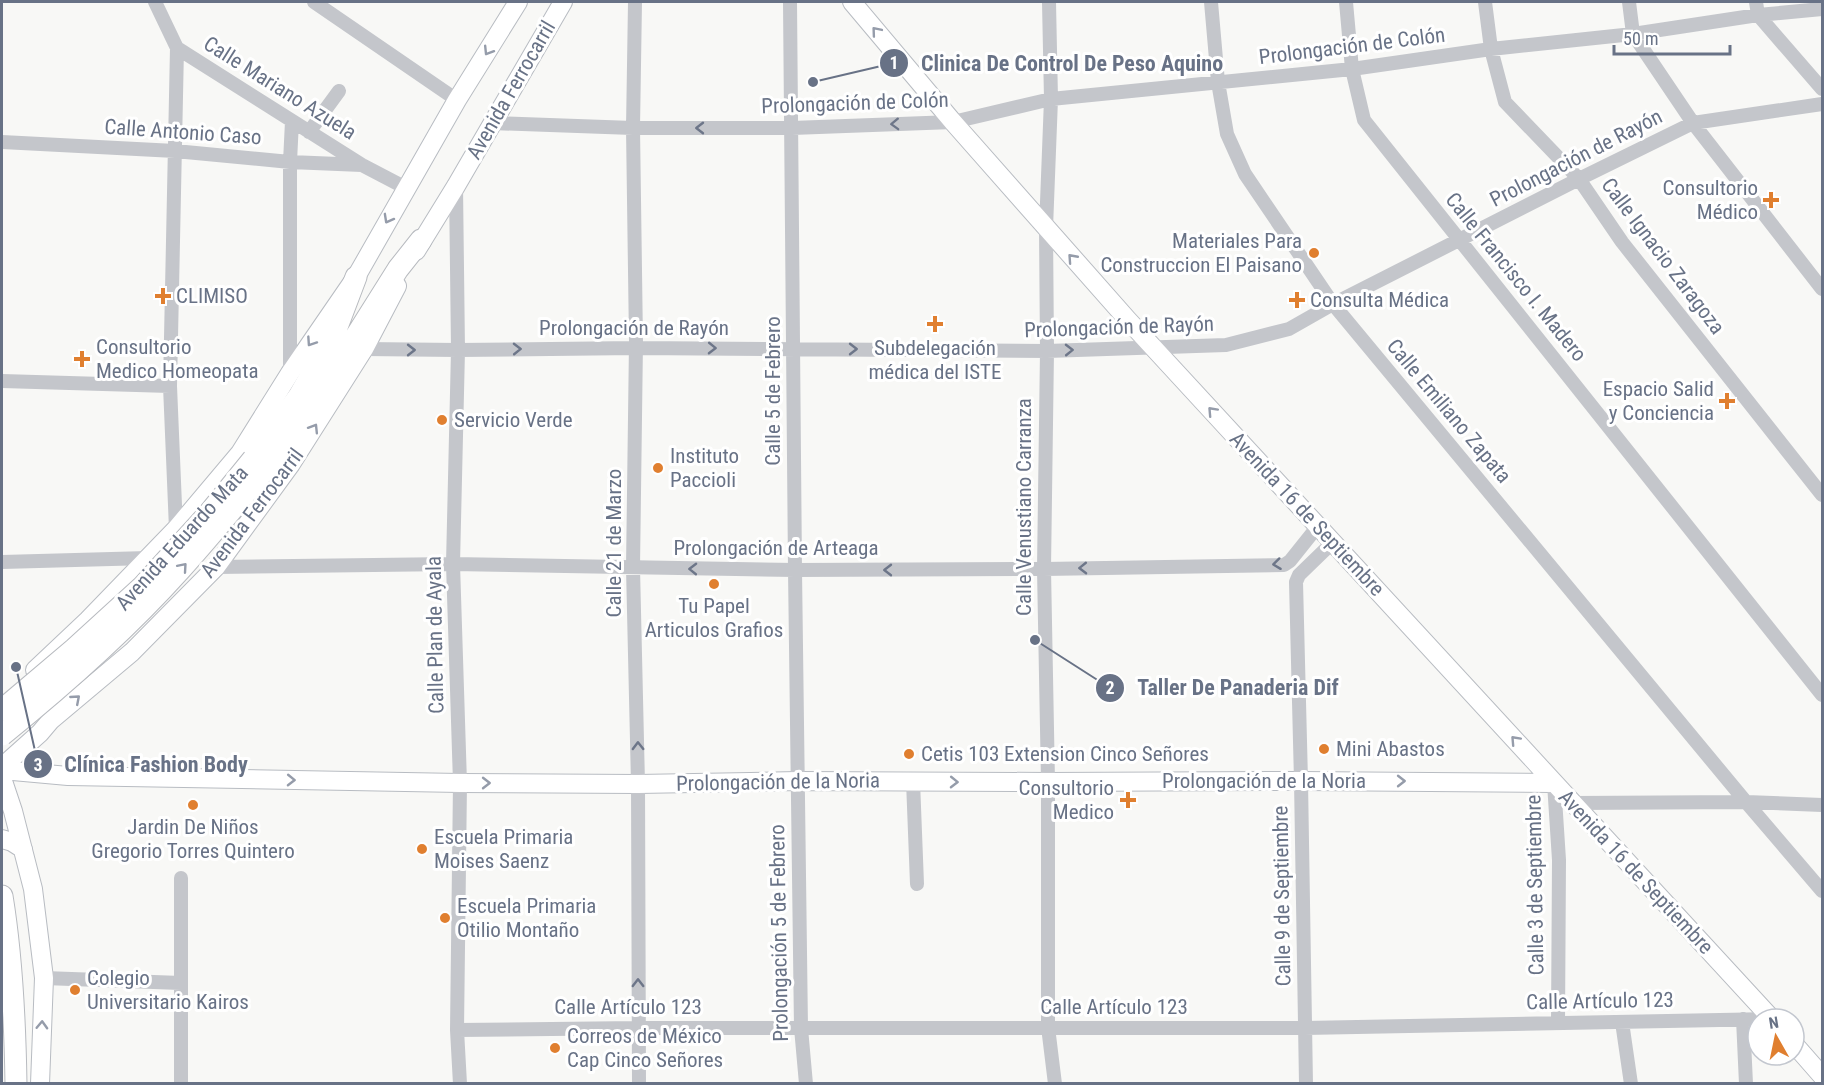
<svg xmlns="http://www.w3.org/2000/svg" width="1824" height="1085" font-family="'Roboto Condensed',sans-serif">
  <rect width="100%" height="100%" fill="#f8f8f6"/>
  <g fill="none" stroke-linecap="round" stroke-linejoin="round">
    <defs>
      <path id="secondary" d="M852,2L953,122L1127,319L1772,1019
        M416,251L456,186L563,2
        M35,670L88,620L176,529L240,453L290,373L356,277L457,100L518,2
        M2,767L40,733L51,720L132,652L216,567L291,464L364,349L397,286
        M2,770L68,776L460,783L638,784L798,781L1048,782L1301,781L1554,783
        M2,778L13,811L33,889L44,978L40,1084
        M2,839L12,842L23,849
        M1794,1044L1822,1076"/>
      <path id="primary" d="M253,459L299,396L334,335L356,277
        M263,472L342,358L398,269L421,240
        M2,896C12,957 15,1021 16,1084"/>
    </defs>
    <use href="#secondary" stroke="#b8bcc2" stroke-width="20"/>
    <use href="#primary" stroke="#b7babf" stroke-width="23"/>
    <path stroke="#c4c6cb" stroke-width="14" d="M155,2L177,48L362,165L406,188
      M314,2L457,100
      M635,2L633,128L636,342L633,568L638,784L639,1084
      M790,2L795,570L801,1028L806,1084
      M1049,2L1051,99L1046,228L1047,351L1044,569L1048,782V1027L1055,1084
      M1211,2L1218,82L1227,134L1245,174L1333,304L1746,802L1822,891
      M1346,2L1352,69L1364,120L1822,695
      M1485,2L1491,49L1505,102L1579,179L1622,242L1822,495
      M1629,2L1633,34L1693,123L1822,289
      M1756,2L1758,15L1822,89
      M492,123L633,128H792L953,122L1051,99L1352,69L1491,49L1633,34L1758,15L1822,9
      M309,132L339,91
      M2,142L175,151L290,162L362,165
      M456,186L458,350L453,564L460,783L457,1030L460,1084
      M364,349L458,350L636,348L1047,351L1226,345L1289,329L1333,304L1579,179L1693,123L1822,104
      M290,373V162L292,121
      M2,381L170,386
      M176,529L170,386L177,48
      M2,562L148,558
      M216,567L453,564L795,570L1044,569L1284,565L1290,561L1318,526
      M913,781L917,884
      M1554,783L1559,860L1558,1023
      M1574,803L1746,802L1822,805
      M44,978L181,983
      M1743,1019L1746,1084
      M1622,1022L1631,1084
      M457,1030L638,1028H1305L1772,1019
      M181,1084V878
      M1306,1084L1301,781L1296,582L1299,575L1333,542"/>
    <use href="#secondary" stroke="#fff" stroke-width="18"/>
    <use href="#primary" stroke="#fff" stroke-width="21"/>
    <defs>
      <path id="primary-bridge" d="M2,710L74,649L143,586L210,512L253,459
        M2,735C64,685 126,630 180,570C209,538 236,505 263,472"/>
    </defs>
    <use href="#primary-bridge" stroke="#b7babf" stroke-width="23" stroke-linecap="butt"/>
    <use href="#primary-bridge" stroke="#fff" stroke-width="21"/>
  </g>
  <defs><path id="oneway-chevron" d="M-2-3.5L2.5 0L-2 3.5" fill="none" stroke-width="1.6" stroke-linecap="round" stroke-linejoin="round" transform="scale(1.5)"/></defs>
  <g stroke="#959caa">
    <use href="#oneway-chevron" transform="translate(876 31) rotate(-130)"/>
    <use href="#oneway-chevron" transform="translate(488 51) rotate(122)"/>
    <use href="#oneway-chevron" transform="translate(388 219) rotate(119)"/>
    <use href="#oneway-chevron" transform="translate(1072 258) rotate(-132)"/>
    <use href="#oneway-chevron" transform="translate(311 342) rotate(124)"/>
    <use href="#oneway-chevron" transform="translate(1212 411) rotate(-133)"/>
    <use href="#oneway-chevron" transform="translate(314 428) rotate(-58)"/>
    <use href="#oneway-chevron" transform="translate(183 567) rotate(-49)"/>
    <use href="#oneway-chevron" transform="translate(76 699) rotate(-41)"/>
    <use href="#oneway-chevron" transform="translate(1515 740) rotate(-133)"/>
    <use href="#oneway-chevron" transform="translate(291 780) rotate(1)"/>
    <use href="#oneway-chevron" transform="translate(1401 781)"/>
    <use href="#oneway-chevron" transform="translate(954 782) rotate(1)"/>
    <use href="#oneway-chevron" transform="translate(486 783)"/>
    <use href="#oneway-chevron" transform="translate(42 1025) rotate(-88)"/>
  </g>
  <g stroke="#6d7689">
    <use href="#oneway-chevron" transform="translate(895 124) rotate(178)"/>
    <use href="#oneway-chevron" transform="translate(700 128) rotate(-180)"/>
    <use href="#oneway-chevron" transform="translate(712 348) rotate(1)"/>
    <use href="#oneway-chevron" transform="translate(517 349) rotate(-1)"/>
    <use href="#oneway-chevron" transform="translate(853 349)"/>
    <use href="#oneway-chevron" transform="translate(411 350)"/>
    <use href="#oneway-chevron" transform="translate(1069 350) rotate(-1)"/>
    <use href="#oneway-chevron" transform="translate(1277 564) rotate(173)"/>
    <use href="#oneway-chevron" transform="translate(1083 568) rotate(179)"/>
    <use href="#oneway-chevron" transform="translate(693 569) rotate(-179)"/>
    <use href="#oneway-chevron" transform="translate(888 570) rotate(180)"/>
    <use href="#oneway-chevron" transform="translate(638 746) rotate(-91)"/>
    <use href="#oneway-chevron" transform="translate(638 983) rotate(-90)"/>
  </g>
  <g fill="#e07f2f" stroke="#fff" stroke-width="2">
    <path d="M1768 191h6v6h6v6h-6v6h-6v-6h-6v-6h6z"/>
    <circle cx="1314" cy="253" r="6"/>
    <path d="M160 287h6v6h6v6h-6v6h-6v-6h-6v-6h6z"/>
    <path d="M1294 291h6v6h6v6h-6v6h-6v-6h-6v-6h6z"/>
    <path d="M932 315h6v6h6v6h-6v6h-6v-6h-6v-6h6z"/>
    <path d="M79 350h6v6h6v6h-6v6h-6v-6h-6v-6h6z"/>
    <path d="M1724 392h6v6h6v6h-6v6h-6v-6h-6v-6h6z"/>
    <circle cx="442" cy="420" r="6"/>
    <circle cx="658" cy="468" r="6"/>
    <circle cx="714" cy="584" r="6"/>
    <circle cx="1324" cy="749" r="6"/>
    <circle cx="909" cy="754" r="6"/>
    <path d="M1125 791h6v6h6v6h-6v6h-6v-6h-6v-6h6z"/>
    <circle cx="193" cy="805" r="6"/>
    <circle cx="422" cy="849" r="6"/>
    <circle cx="445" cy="918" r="6"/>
    <circle cx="75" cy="990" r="6"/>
    <circle cx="555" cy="1048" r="6"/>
  </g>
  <g text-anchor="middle" stroke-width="6" stroke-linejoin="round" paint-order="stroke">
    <g font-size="21" fill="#687286" stroke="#fff">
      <text transform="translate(1352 46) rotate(-7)" y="7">Prolongación de Colón</text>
      <text transform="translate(280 88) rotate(32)" y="7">Calle Mariano Azuela</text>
      <text transform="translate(511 90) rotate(-60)" y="7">Avenida Ferrocarril</text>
      <text transform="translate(855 103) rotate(-2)" y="7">Prolongación de Colón</text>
      <text transform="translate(183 132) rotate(4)" y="7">Calle Antonio Caso</text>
      <text transform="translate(1576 158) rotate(-27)" y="7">Prolongación de Rayón</text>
      <text transform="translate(1663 256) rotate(53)" y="7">Calle Ignacio Zaragoza</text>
      <text transform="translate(1516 277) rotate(51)" y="7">Calle Francisco I. Madero</text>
      <text transform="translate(1119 327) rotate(-2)" y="7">Prolongación de Rayón</text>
      <text x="634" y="335">Prolongación de Rayón</text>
      <text transform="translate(773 391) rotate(-90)" y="7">Calle 5 de Febrero</text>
      <text transform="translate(1449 411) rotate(50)" y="7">Calle Emiliano Zapata</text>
      <text transform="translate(1024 507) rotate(-90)" y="7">Calle Venustiano Carranza</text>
      <text transform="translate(252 513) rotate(-53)" y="7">Avenida Ferrocarril</text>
      <text transform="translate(1307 514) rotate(47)" y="7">Avenida 16 de Septiembre</text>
      <text transform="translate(182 538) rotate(-48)" y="7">Avenida Eduardo Mata</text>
      <text transform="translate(614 543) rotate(-90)" y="7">Calle 21 de Marzo</text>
      <text x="776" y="555">Prolongación de Arteaga</text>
      <text transform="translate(435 635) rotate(-91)" y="7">Calle Plan de Ayala</text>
      <text x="1264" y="788">Prolongación de la Noria</text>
      <text transform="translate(778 782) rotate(-1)" y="7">Prolongación de la Noria</text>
      <text transform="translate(1636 872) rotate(47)" y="7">Avenida 16 de Septiembre</text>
      <text transform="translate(1535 885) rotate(-91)" y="7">Calle 3 de Septiembre</text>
      <text transform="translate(1282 896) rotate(-91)" y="7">Calle 9 de Septiembre</text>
      <text transform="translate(779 933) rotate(-91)" y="7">Prolongación 5 de Febrero</text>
      <text transform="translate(1600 1001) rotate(-1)" y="7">Calle Artículo 123</text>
      <text x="628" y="1014">Calle Artículo 123</text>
      <text x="1114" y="1014">Calle Artículo 123</text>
    </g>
    <g font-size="21" fill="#687286" stroke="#fff" text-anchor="start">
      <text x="1758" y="195" text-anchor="end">Consultorio<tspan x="1758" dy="24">Médico</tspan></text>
      <text x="1302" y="248" text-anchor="end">Materiales Para<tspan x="1302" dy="24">Construccion El Paisano</tspan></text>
      <text x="176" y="303">CLIMISO</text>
      <text x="1310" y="307">Consulta Médica</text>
      <text x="96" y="354">Consultorio<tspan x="96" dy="24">Medico Homeopata</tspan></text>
      <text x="935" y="355" text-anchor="middle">Subdelegación<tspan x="935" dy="24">médica del ISTE</tspan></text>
      <text x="1714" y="396" text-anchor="end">Espacio Salid<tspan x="1714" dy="24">y Conciencia</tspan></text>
      <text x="454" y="427">Servicio Verde</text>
      <text x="670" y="463">Instituto<tspan x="670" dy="24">Paccioli</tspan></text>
      <text x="714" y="613" text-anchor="middle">Tu Papel<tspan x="714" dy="24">Articulos Grafios</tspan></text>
      <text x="1336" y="756">Mini Abastos</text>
      <text x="921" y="761">Cetis 103 Extension Cinco Señores</text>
      <text x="1114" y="795" text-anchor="end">Consultorio<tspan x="1114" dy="24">Medico</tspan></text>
      <text x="193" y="834" text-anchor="middle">Jardin De Niños<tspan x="193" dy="24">Gregorio Torres Quintero</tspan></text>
      <text x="434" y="844">Escuela Primaria<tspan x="434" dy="24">Moises Saenz</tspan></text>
      <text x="457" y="913">Escuela Primaria<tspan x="457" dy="24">Otilio Montaño</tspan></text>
      <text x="87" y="985">Colegio<tspan x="87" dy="24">Universitario Kairos</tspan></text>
      <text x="567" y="1043">Correos de México<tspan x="567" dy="24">Cap Cinco Señores</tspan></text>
    </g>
  </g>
  <path fill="none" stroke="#687286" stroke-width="2" d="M813 82L894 63M1035 640L1110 688M16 667L38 764"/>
  <g fill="#687286" stroke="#fff" stroke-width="2">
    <circle cx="813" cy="82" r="6"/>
    <circle cx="1035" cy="640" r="6"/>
    <circle cx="16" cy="667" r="6"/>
    <circle cx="894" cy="63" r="15"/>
    <circle cx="1110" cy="688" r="15"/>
    <circle cx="38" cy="764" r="15"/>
  </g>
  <g font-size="18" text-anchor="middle" font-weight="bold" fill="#fff">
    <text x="894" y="69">1</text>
    <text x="1110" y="694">2</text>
    <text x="38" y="771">3</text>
  </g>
  <g font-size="22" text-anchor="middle" font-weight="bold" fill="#687286" stroke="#fff" stroke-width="6" stroke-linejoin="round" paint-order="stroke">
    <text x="1072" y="71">Clinica De Control De Peso Aquino</text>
    <text x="1238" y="695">Taller De Panaderia Dif</text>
    <text x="156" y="772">Clínica Fashion Body</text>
  </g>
  <rect width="1824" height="1085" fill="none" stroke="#687286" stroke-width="6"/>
  <g transform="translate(1776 1037) rotate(351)"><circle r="28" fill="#ffffff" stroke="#c3c7cf" stroke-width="1.5"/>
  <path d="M0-4.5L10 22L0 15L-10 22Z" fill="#e07f2f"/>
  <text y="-9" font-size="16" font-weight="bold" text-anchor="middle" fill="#687286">N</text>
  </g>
  <path d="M1614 45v9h116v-9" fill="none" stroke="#687286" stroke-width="3"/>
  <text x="1623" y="45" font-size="18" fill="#687286" stroke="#ffffff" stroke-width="4.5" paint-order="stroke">50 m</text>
</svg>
